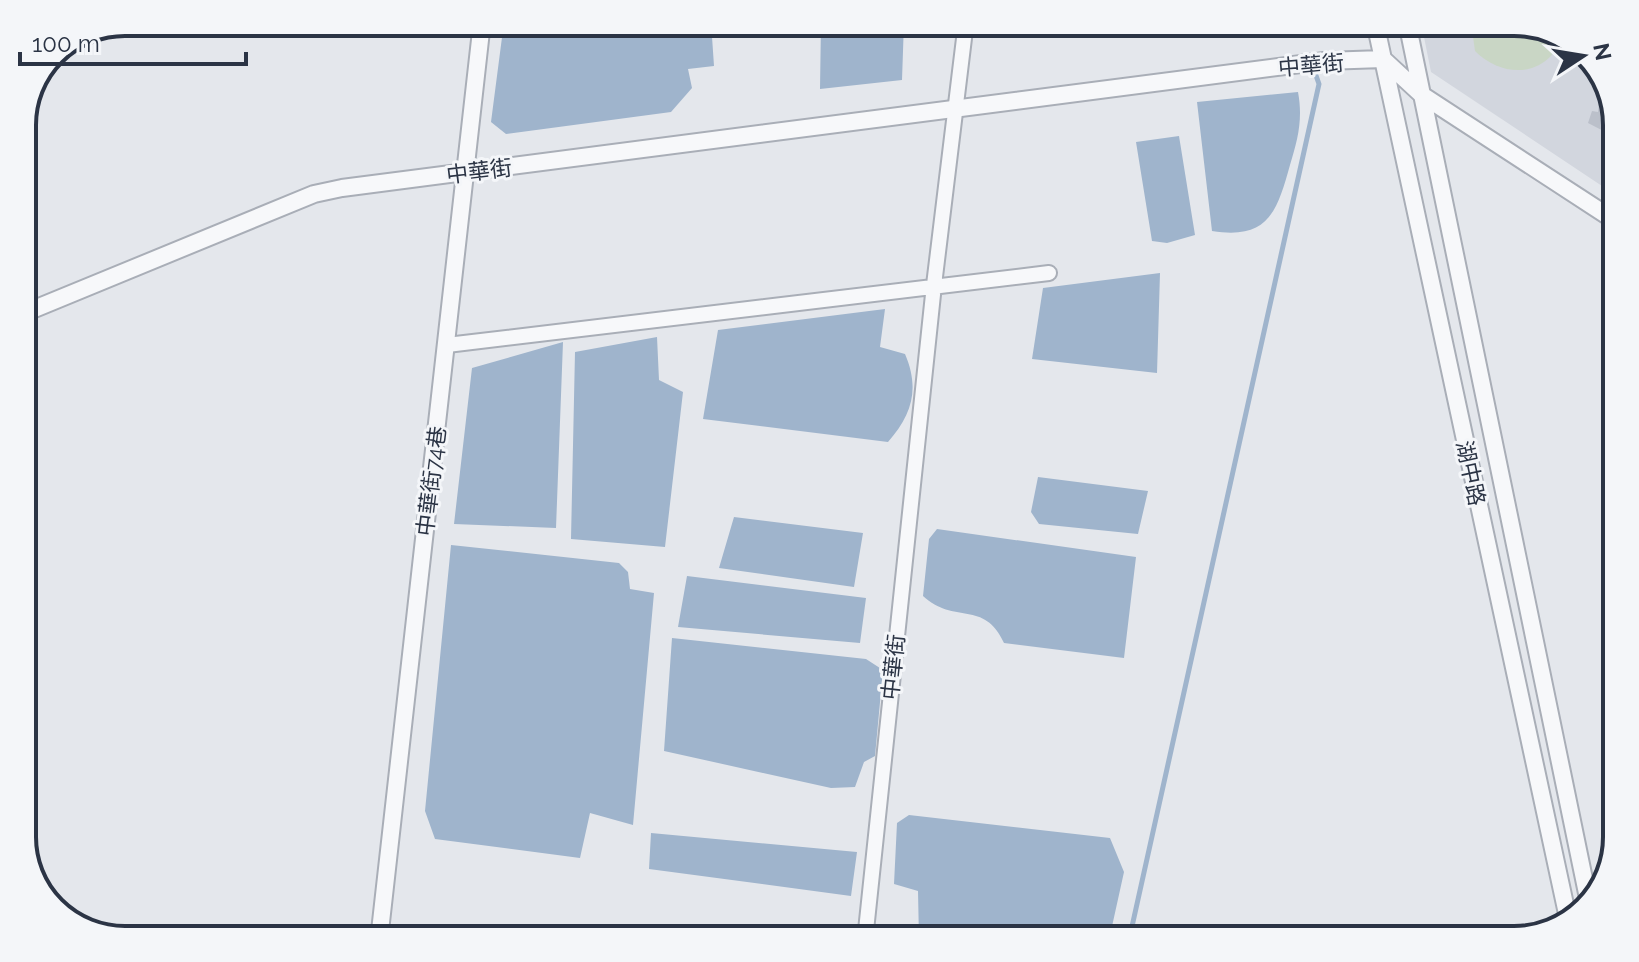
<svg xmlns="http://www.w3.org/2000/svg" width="1639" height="962" font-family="Raleway,'Noto Sans TC',sans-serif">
  <rect width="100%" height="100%" fill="#e4e7ec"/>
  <path fill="#d2d6de" d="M1421,22H1514L1566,36L1603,73L1617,119V196L1431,72Z"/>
  <path fill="#c9d6c5" d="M1471,22H1514L1563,35C1549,77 1504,80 1475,51Z"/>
  <path fill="#9fb4cc" d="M504,22H711L714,66L688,69L692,88L671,112L506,134L491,122Z
    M821,22H904L902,80L820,89Z
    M1298,92C1303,119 1298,139 1290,165C1277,212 1268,240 1212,231L1197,102Z
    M1179,136L1195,235L1167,243L1152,241L1136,142Z
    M1160,273L1157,373L1032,359L1043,288Z
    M885,309L880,347L905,354C920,389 912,415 888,442L703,419L718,330Z
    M657,337L659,380L683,392L665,547L571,539L575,352Z
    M563,342L556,528L454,524L472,368Z
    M1038,477L1148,491L1138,534L1039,524L1031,512Z
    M734,517L863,533L854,587L719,568Z
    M937,529L1136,557L1124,658L1004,643C984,599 954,625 923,596L929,539Z
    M451,545L619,563L628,572L630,589L654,593L633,825L590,813L580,858L435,839L425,811Z
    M687,576L866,598L860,643L678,627Z
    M672,638L866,659L883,670L875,756L864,762L855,787L831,788L664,751Z
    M909,815L1110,838L1124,872L1109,940H919L918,891L894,884L897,823Z
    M651,833L857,852L851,896L649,869Z"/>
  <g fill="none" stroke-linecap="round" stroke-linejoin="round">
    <path stroke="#9fb4cc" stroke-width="5" d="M1129,940L1319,84L1313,67"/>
  </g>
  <path fill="#bbc0ca" d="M1608,89L1617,119V138L1588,123L1592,111L1598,112L1599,101Z"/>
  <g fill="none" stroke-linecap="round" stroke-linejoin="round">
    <defs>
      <path id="minor" d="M447,345L1049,273
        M865,940L934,285L966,22"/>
      <path id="tertiary" d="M1375,22L1569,923
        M1407,22L1589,903
        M22,314L314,194L342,188L1324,61L1383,59L1422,95L1617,222
        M379,940L482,22"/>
    </defs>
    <use href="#minor" stroke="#a9aeb7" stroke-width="18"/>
    <use href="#tertiary" stroke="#a9aeb7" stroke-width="20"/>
    <use href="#minor" stroke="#f7f8fa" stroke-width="14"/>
    <use href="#tertiary" stroke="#f7f8fa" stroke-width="16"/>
  </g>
  <g text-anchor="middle" stroke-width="6" stroke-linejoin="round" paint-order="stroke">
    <g font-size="22" fill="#2b3445" stroke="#f4f6f9">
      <text transform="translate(1311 65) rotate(-5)" y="8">中華街</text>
      <text transform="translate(479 171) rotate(-7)" y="8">中華街</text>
      <text transform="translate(1471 473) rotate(78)" y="8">湖中路</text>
      <text transform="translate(431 481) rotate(-83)" y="8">中華街74巷</text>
      <text transform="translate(893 667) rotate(-84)" y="8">中華街</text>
    </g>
  </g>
  <path d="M0 0H1639V962H0ZM125 36H1514A89 89 0 0 1 1603 125V837A89 89 0 0 1 1514 926H125A89 89 0 0 1 36 837V125A89 89 0 0 1 125 36Z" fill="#f4f6f9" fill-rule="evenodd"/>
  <path fill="none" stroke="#2b3445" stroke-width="4" d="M125 36H1514A89 89 0 0 1 1603 125V837A89 89 0 0 1 1514 926H125A89 89 0 0 1 36 837V125A89 89 0 0 1 125 36Z"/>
  <g transform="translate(1583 56) rotate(78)" stroke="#f4f6f9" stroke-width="6" paint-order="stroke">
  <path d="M0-6L14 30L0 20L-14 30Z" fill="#2b3445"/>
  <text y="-12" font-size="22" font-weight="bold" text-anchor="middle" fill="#2b3445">N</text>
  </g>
  <path d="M20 52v12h226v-12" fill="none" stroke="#2b3445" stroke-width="4"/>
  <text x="32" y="52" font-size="24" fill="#2b3445" stroke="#f4f6f9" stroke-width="6" paint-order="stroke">100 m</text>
</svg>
